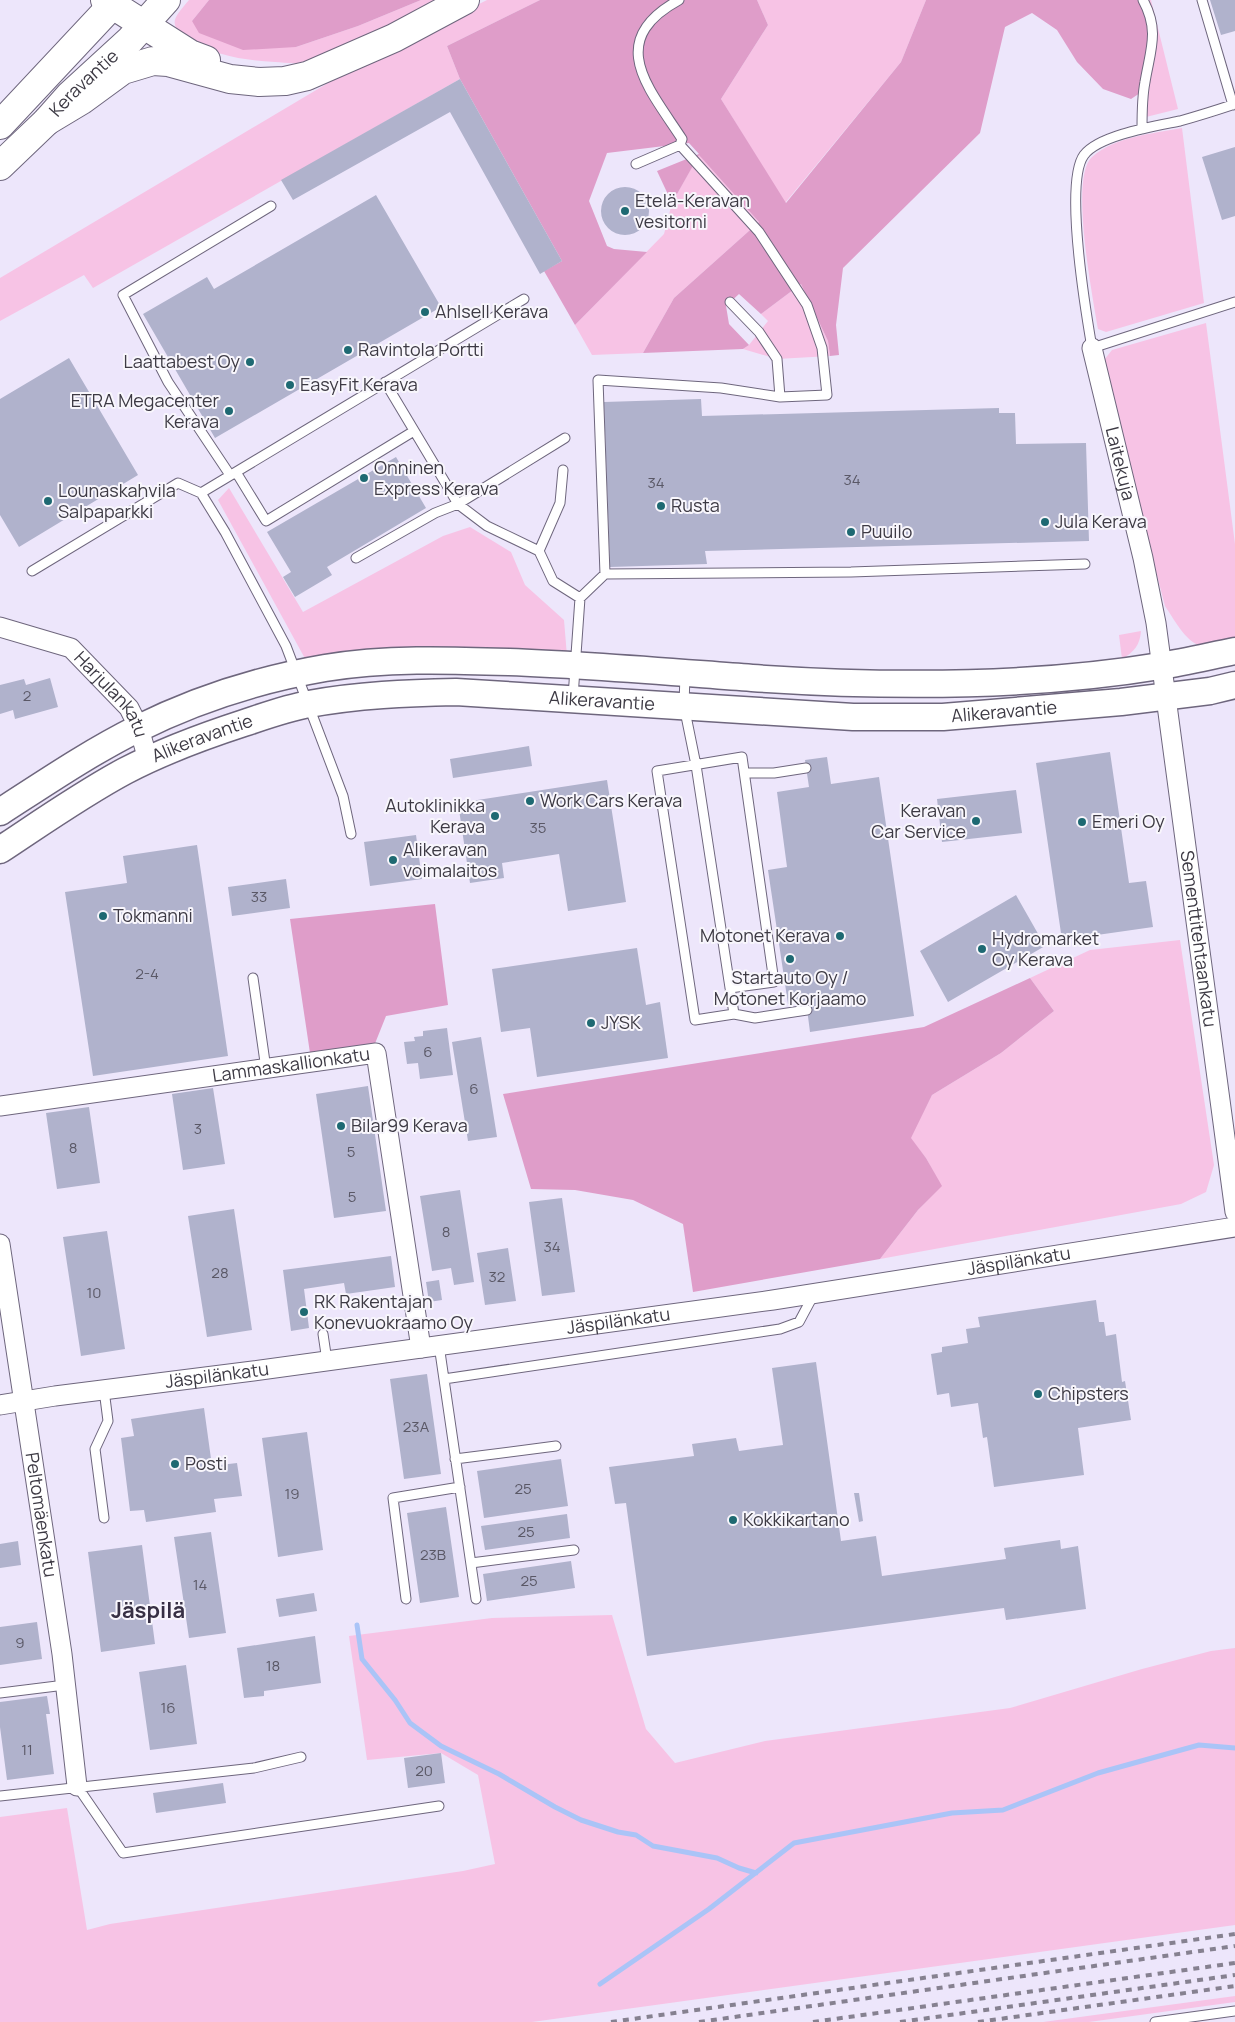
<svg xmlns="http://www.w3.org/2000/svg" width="1235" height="2022" font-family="Manrope,sans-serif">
  <rect width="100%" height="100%" fill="#ede6fb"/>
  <path fill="#f7c3e5" d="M189,0H209L192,21L296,47L358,26L421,0H446C398,23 350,51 298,63C291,64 282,62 275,62C243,60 215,56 188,39C165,24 176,16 189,0Z
    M487,0H540L447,46L460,79L93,288L84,275L0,321V278L360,64Z
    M757,0H926L901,62L785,203L721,99L768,25Z
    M1143,0H1151L1178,109L1142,118L1153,49Z
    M1182,128L1204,303L1106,332L1098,329C1093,298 1069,177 1092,157C1116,136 1152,134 1182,128Z
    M699,154L759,222L674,298L643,353L592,355L575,325L664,234L672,203Z
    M801,284L828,341L830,356L777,359L743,349L749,345L768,321L761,314Z
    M1206,323L1235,544V646C1193,655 1186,638 1165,606L1104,374V360L1112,350Z
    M229,488L303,612L443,536L470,527L511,552L525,585L564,620L567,656L308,664L218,500Z
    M1141,631C1140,645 1134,652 1122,659L1119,635Z
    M1180,940L1214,1165L1206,1192L1181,1204L880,1259L918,1210L941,1186L926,1158L910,1138L932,1095L1001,1053L1054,1011L1030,978L1090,950Z
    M612,1615L646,1729L675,1763L765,1741L1010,1708L1142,1669L1211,1651L1235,1648V1925L532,2022H0V1817L67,1808L87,1930L110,1924L463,1871L495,1864L478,1775L441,1753L367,1760L349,1636L492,1618Z
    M1235,1996V2002L1089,2022H1043Z"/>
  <path fill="#df9dc9" d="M209,0H421L358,26L296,47L243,50L199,33L192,21Z
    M540,0H757L768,25L721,99L786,203L901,62L926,0H1139C1155,30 1146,61 1140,93L1131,99L1103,89L1077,62L1057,30L1032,13L1005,27L980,133L843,268L836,325L839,355L830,356L828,341L801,284L761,314L739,294L726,306L729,324L749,345L743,349L643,353L674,298L759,222L699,155L672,203L657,171L699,154L689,143L607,153L589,201L607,246L614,249L647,252L575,325L544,271L562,261L460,79L447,46Z
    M435,904L448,1005L386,1016L374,1046L310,1053L290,919Z
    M1030,978L1054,1011L1001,1053L932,1095L911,1138L926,1158L942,1186L918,1210L880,1259L693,1292L683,1224L633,1200L575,1190L531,1189L503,1094L924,1027Z"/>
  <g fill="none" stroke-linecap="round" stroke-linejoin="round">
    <path stroke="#aac4f7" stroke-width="5" d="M357,1625L362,1659L395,1700L410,1723L441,1746L499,1774L555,1807L581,1820L618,1832L636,1835L653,1846L717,1858L739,1868L756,1873
      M600,1984L709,1909L794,1843L952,1813L1003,1810L1098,1773L1199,1745L1235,1748"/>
  </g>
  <path fill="#b0b2cc" d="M1210,0H1235V31L1221,35Z
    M460,79L562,261L540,274L450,112L293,200L281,180Z
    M1235,147V216L1222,220L1202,157Z
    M601 211a24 24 0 1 1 48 0a24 24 0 1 1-48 0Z
    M376,195L441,307L215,438L143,314L207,277L214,289Z
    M69,358L138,475L19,547L0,515V399Z
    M701,399L702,416L999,408V413H1015L1016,444L1086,443L1089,541L705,551L707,564L610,567L604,402Z
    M396,457L426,508L327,567L332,575L295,597L283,577L291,572L267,532Z
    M50,678L58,707L15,719L13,710L0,714V685L24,679L26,685Z
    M529,746L532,766L453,778L450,759Z
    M1110,752L1129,883L1146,881L1153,927L1062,940L1036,763Z
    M827,757L831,784L879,777L914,1016L810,1032L806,1001L788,1004L768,870L787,867L777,792L809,787L805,760Z
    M607,780L626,902L568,911L559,854L502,863L504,878L470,883L458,803Z
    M1016,790L1022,833L942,842L937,799Z
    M416,835L422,879L370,886L364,842Z
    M197,845L228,1056L93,1076L65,892L127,883L123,856Z
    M286,879L290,908L232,916L228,887Z
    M1016,895L1045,946L948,1002L920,951Z
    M637,948L646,1005L660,1002L668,1058L537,1077L530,1028L501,1032L492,969Z
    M447,1028L453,1075L420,1079L418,1063L407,1064L404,1042L415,1041L414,1037L423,1036V1031Z
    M481,1037L497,1137L468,1141L452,1042Z
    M368,1086L386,1211L334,1218L316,1094Z
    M213,1088L225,1164L183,1170L172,1094Z
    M89,1107L100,1183L57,1189L46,1113Z
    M460,1190L474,1282L454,1285L451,1268L432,1271L420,1196Z
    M562,1198L575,1292L542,1296L529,1202Z
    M234,1209L252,1330L207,1337L188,1216Z
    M107,1231L125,1349L81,1356L63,1237Z
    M508,1248L516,1301L485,1305L477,1253Z
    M391,1256L395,1287L346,1294L344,1283L304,1289L309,1328L291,1331L283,1270Z
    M439,1280L442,1300L429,1302L426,1282Z
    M1096,1300L1099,1322H1104L1106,1336L1116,1334L1122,1382L1125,1381L1131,1420L1078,1428L1084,1475L994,1487L987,1437L983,1438L978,1403L951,1407L949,1393L937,1395L931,1354L942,1352V1347L968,1343L966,1329L980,1327L978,1317Z
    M816,1362L841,1541L876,1536L882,1576L1006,1559L1004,1548L1060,1540L1061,1549L1078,1546L1086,1609L1006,1620L1004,1608L647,1656L626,1503L615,1504L609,1467L694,1456L692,1444L736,1438L739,1451L783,1445L772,1368Z
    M427,1374L441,1474L404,1479L390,1379Z
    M204,1408L212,1466L237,1463L242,1496L214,1499L216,1512L146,1522L144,1510L130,1511L121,1438L134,1436L131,1419Z
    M307,1432L323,1550L278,1557L262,1438Z
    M561,1459L568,1506L484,1518L477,1471Z
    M854,1493H859L863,1521L859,1522Z
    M446,1507L459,1597L420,1603L407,1513Z
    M567,1514L570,1538L485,1550L481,1526Z
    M211,1532L226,1633L189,1638L174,1537Z
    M18,1541L21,1565L0,1568V1544Z
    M142,1545L155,1644L101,1652L88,1552Z
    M571,1561L575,1588L487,1601L483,1574Z
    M314,1593L317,1611L279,1617L276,1599Z
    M37,1622L42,1659L0,1665V1627Z
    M315,1636L321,1683L264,1691V1696L244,1698L237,1648Z
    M186,1665L197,1744L150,1750L139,1672Z
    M47,1696L50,1714H46L54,1774L7,1780L0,1727V1702Z
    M441,1753L445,1783L408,1788L404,1758Z
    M223,1783L226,1803L156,1813L153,1793Z"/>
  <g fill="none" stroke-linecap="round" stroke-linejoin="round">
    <defs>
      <path id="lane" d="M679,0C604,41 649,88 682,139L680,145
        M1202,0L1233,105
        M1235,104C1217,110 1198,116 1180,121C1156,126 1099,135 1084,155C1064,182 1086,313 1092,348L1235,302
        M1142,129C1142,114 1142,97 1145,82C1150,51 1160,31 1143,0
        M730,302L759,332L777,359L780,397
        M385,382L458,504L487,526L539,551
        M563,470L560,503L539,551L553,581L580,598L573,697
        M236,472L266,521L414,431
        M230,475L168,382L123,295L271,206
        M201,493L524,299
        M356,558L435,513L458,504L565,438
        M32,571L178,483L201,493L225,532L286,646L343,796L351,834
        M605,574L598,380L721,388L780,397L827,395L822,348L807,305L759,232L680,145L636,164
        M580,598L605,574L851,572L1085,564
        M685,674L684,706L696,765L734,1014L695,1020L657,771L742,757L774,982L730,988
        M745,773H774L806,768
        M253,978L266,1069
        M734,1014L755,1018L807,1010
        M323,1334L327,1361
        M439,1345L476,1599
        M444,1379L780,1329L799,1322L814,1294
        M455,1459L556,1446
        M104,1518L95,1449L108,1421L104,1390
        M471,1563L574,1550
        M406,1599L393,1498L460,1487
        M0,1693L65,1685
        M77,1786L123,1853L439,1806
        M0,1796L254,1768L301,1757
        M1155,2022L1235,2011"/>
      <g id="street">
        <path id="s1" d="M1092,348L1143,558L1156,623L1235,1212"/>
        <path id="s2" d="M0,627L71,648L129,708L139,728L148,760"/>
        <path id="s3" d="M0,1106L376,1053L421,1348"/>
        <path id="s4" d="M0,1244L62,1654L77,1786"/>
        <path id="s5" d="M0,1405L55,1396L253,1371L773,1300L1235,1227"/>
      </g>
      <g id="secondary">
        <path d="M0,812C45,783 89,753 137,729C195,700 261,679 325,668C385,658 448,660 509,662C590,665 671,672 752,678C885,687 1027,688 1160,666C1185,662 1210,656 1235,651"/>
        <path id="s6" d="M0,850C41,823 82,794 125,771C163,751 204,736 244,723C265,716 287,708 309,704C358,695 407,693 456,692L853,717H943L1121,702L1210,691L1235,685"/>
      </g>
      <g id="primary">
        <path d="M0,125L117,0"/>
        <path id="s7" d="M0,166L47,121L70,95L130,40L166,0"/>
      </g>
      <path id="highway" d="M105,0L190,54L206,60
        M47,121L82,100L123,70L153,61L168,62L230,79L259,82L285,81L307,76L394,38L465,0"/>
    </defs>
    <use href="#lane" stroke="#6e667d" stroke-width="11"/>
    <use href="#street" stroke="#6e667d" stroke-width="21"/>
    <use href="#secondary" stroke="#6e667d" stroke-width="29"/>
    <use href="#primary" stroke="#6e667d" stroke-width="30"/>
    <use href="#highway" stroke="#6e667d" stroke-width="30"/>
    <use href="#lane" stroke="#fff" stroke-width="9"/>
    <use href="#street" stroke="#fff" stroke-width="19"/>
    <use href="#secondary" stroke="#fff" stroke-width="26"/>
    <use href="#primary" stroke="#fff" stroke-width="28"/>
    <use href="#highway" stroke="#fff" stroke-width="28"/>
    <path stroke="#868190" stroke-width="4" stroke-dasharray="6 6" stroke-linecap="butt" d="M611,2022L1235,1934
      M699,2022L1235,1946
      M813,2022L1235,1963
      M900,2022L1235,1975
      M978,2022L1235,1986"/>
  </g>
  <g fill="#1e6972" stroke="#f8f6fc" stroke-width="2">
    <circle cx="625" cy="211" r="5"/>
    <circle cx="425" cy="312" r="5"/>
    <circle cx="348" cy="350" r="5"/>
    <circle cx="250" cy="362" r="5"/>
    <circle cx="290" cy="385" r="5"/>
    <circle cx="229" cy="411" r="5"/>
    <circle cx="364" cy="478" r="5"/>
    <circle cx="48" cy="501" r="5"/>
    <circle cx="661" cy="506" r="5"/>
    <circle cx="1045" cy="522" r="5"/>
    <circle cx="851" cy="532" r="5"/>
    <circle cx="530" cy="801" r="5"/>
    <circle cx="495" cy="816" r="5"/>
    <circle cx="976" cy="821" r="5"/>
    <circle cx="1082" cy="822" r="5"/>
    <circle cx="393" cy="860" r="5"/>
    <circle cx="103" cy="916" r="5"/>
    <circle cx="840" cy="936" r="5"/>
    <circle cx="982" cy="949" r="5"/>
    <circle cx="790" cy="959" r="5"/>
    <circle cx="591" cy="1023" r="5"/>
    <circle cx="341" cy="1126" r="5"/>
    <circle cx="304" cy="1312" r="5"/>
    <circle cx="1038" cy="1394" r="5"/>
    <circle cx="175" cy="1464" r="5"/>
    <circle cx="733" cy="1520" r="5"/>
  </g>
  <g text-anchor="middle" stroke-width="4" stroke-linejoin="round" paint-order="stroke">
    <g font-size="15" fill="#5a5866">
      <text x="852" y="485">34</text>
      <text x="656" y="488">34</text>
      <text x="27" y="701">2</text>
      <text x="538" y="833">35</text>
      <text x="259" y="902">33</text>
      <text x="147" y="979">2-4</text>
      <text x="428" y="1057">6</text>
      <text x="474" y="1094">6</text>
      <text x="198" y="1134">3</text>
      <text x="73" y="1153">8</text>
      <text x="351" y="1157">5</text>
      <text x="352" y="1202">5</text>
      <text x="446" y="1237">8</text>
      <text x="552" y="1252">34</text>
      <text x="220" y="1278">28</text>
      <text x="497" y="1282">32</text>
      <text x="94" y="1298">10</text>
      <text x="416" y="1432">23A</text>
      <text x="523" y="1494">25</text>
      <text x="292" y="1499">19</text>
      <text x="526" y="1537">25</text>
      <text x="433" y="1560">23B</text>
      <text x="529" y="1586">25</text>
      <text x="200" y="1590">14</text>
      <text x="20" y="1648">9</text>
      <text x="273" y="1671">18</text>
      <text x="168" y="1713">16</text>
      <text x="27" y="1755">11</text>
      <text x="424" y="1776">20</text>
    </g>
    <g font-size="18" fill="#3d3a44" stroke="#f8f6fc">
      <text dy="6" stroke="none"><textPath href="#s7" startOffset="118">Keravantie</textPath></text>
      <text dy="6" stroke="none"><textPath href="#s1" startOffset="119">Laitekuja</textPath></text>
      <text dy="6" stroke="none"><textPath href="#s2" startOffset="136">Harjulankatu</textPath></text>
      <text dy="6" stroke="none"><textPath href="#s6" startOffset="638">Alikeravantie</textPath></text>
      <text dy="6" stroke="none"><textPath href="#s6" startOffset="1041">Alikeravantie</textPath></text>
      <text dy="6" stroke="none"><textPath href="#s6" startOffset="232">Alikeravantie</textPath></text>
      <text dy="6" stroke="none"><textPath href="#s1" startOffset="601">Sementtitehtaankatu</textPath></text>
      <text dy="6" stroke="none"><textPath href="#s3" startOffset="294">Lammaskallionkatu</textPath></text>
      <text dy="6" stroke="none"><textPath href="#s5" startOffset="1029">Jäspilänkatu</textPath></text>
      <text dy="6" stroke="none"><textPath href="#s5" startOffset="624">Jäspilänkatu</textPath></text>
      <text dy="6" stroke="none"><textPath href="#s5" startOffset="219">Jäspilänkatu</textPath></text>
      <text dy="6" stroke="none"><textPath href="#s4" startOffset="274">Peltomäenkatu</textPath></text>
    </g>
    <g font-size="18" fill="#3d3a44" stroke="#f8f6fc" text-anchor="start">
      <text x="635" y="207">Etelä-Keravan<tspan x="635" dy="21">vesitorni</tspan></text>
      <text x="435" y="318">Ahlsell Kerava</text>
      <text x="358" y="356">Ravintola Portti</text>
      <text x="240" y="368" text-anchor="end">Laattabest Oy</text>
      <text x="300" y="391">EasyFit Kerava</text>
      <text x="219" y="407" text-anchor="end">ETRA Megacenter<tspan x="219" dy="21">Kerava</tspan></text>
      <text x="374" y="474">Onninen<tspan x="374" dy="21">Express Kerava</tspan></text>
      <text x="58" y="497">Lounaskahvila<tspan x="58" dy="21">Salpaparkki</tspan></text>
      <text x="671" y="512">Rusta</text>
      <text x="1055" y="528">Jula Kerava</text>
      <text x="861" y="538">Puuilo</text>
      <text x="540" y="807">Work Cars Kerava</text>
      <text x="485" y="812" text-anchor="end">Autoklinikka<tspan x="485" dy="21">Kerava</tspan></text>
      <text x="966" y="817" text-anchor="end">Keravan<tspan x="966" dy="21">Car Service</tspan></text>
      <text x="1092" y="828">Emeri Oy</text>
      <text x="403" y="856">Alikeravan<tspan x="403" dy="21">voimalaitos</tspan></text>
      <text x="113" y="922">Tokmanni</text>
      <text x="830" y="942" text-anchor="end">Motonet Kerava</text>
      <text x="992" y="945">Hydromarket<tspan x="992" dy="21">Oy Kerava</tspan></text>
      <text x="790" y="984" text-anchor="middle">Startauto Oy /<tspan x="790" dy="21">Motonet Korjaamo</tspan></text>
      <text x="601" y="1029">JYSK</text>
      <text x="351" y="1132">Bilar99 Kerava</text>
      <text x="314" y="1308">RK Rakentajan<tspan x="314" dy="21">Konevuokraamo Oy</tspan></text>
      <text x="1048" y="1400">Chipsters</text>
      <text x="185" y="1470">Posti</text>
      <text x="743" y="1526">Kokkikartano</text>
    </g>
    <g font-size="22" font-weight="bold" fill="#373044" stroke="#f8f6fc">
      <text x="148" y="1618">Jäspilä</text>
    </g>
  </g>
</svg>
